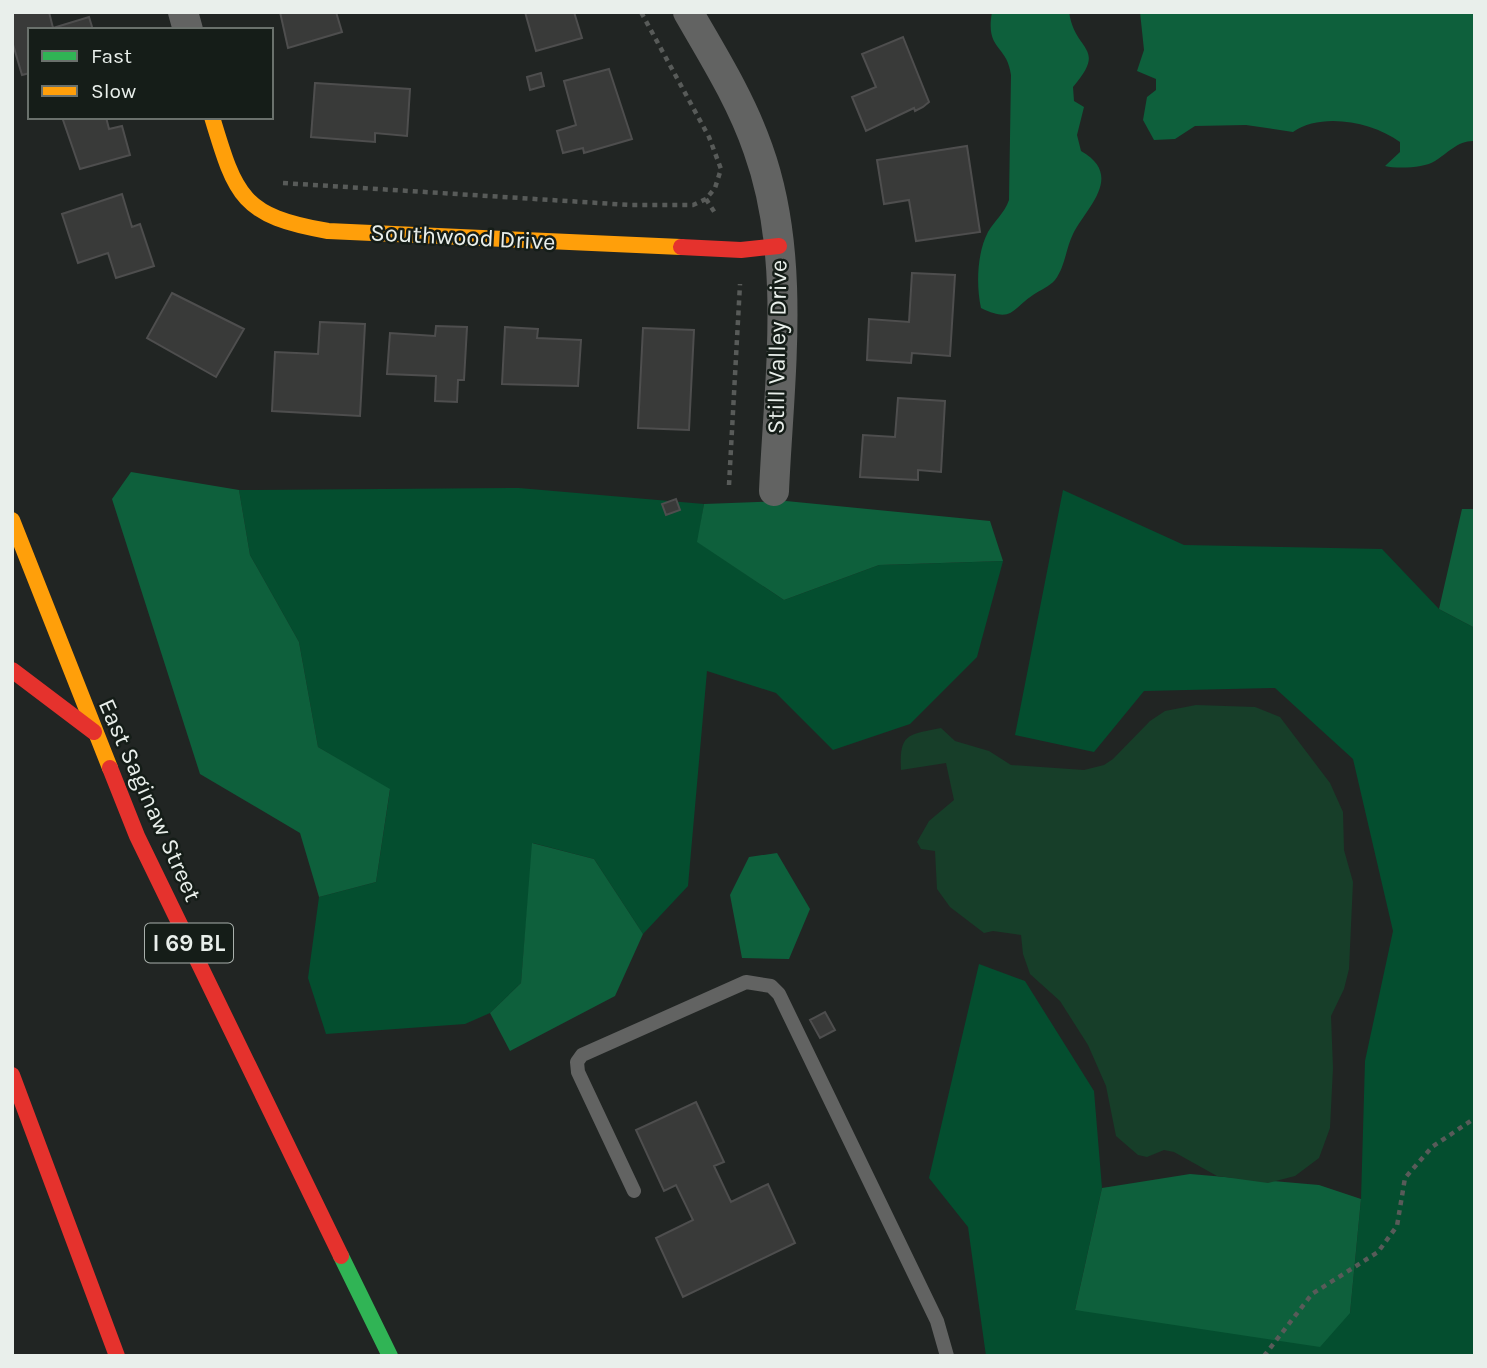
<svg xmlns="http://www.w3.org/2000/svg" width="1487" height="1368" font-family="Karla,sans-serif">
  <rect width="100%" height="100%" fill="#212523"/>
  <path fill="#044e2f" d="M519,488L704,504L698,542L784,600L879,565L1003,561L977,657L910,724L833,750L776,693L707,671L688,886L643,934L594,859L533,843L521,983L490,1013L465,1024L326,1034L308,978L319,897L376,882L390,790L318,747L299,642L250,555L239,490Z
    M1063,490L1184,545L1382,549L1439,609L1475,628V1356H986L968,1227L929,1178L979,964L1025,981L1094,1091L1102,1188L1075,1310L1350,1313L1361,1199L1365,1061L1393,931L1353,759L1275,688L1144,691L1094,752L1015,735Z"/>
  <path fill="#0e603c" d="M992,12H1069C1075,53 1108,46 1073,87L1074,101L1084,107L1077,135L1081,151C1125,176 1086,208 1073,234C1066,248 1065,267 1055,280C1049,287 1040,290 1033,295C1011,310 1012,323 981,308C976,285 977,253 988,232C995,220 1004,214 1009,200L1011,75C1007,44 985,51 992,12Z
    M1140,12H1475V141C1458,140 1448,153 1435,161C1425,168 1397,169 1385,166L1400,152V142C1372,122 1322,112 1293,132L1246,125L1195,126L1175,139L1154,140L1143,120L1147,97L1156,90V79L1137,71L1144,50Z
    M131,472L239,490L250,555L299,642L318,747L390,789L376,882L319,897L300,833L200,774L112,499Z
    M786,501L990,521L1003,561L879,565L784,600L697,542L704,504Z
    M1462,509H1475V628L1439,609Z
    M532,843L594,859L643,934L615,996L510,1051L490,1013L521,983Z
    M777,853L810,909L789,959L742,958L730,895L749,857Z
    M1190,1174L1319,1185L1361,1199L1350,1313L1320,1347L1075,1310L1102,1188Z"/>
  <path fill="#173e29" d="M1196,705L1255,707L1280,717L1330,783L1343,812L1344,850L1353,882L1349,969L1344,989L1331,1016L1333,1068L1330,1128L1319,1158L1295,1176L1268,1183L1217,1176L1174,1152L1164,1150L1147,1157L1138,1155L1116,1136L1106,1086L1088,1045L1060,1001L1030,974L1023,954L1021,935L993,931L984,933L950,907L937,889L935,851L921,849L917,842L929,821L954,800L946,763L901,770C899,732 909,735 941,728L955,741L989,751L1011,765L1084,770L1104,765L1113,759L1150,721L1165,711Z"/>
  <path fill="#393a39" stroke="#4e4e4e" stroke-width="2" d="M12,12H49L53,28L89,17L93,30H30V73L22,75L12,41Z
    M280,12H336L342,32L288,48Z
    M525,12H574L582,38L536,51Z
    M903,37L929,102L923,107L915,111L914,108L866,131L852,97L876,87L862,54Z
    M609,69L632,139L584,153L583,148L563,153L557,131L576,125L564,81Z
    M541,73L544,86L530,90L527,77Z
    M315,83L410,89L407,136L375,133V142L311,137Z
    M62,117H106L109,129L122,126L130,155L80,169Z
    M967,146L980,232L916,241L909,200L884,204L877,160Z
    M122,194L132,227L140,224L154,266L116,278L108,253L78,263L62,214Z
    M912,273L955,275L950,356L912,353L911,363L867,360L869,319L909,322Z
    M172,293L244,329L216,377L147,338Z
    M320,322L365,324L360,416L272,411L275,352L318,354Z
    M436,326L467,327L464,380H458L457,402L435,401L436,376L387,374L390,333L435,336Z
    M505,327L538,329L537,338L581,340L578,386L502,384Z
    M643,328L694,330L689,430L638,428Z
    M898,398L945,401L941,472L918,470V480L860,477L863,435L895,437Z
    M676,499L680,510L666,515L662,504Z
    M825,1012L835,1030L820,1038L810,1020Z
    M696,1102L724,1162L714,1166L731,1202L768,1184L795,1243L683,1297L656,1238L693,1220L676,1185L664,1191L636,1130Z"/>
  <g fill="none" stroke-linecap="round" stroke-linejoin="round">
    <path stroke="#585b59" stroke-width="4.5" stroke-dasharray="5 5" stroke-linecap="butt" d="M283,183L630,205H693L706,199L715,188L721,169L709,137L641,12
      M706,199L715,213
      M729,485L740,284
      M1264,1356L1312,1294L1378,1252L1397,1226L1405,1178L1432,1147L1475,1118"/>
    <path stroke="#626362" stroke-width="14" d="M634,1191L578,1072L577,1062L582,1055L746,982L771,986L779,994L937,1321L947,1356"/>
    <path stroke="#626362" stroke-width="30" d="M183,12L188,30
      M688,12C714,57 741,100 758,149C797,257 779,379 774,491"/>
    <path stroke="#30b455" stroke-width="16" d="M341,1256L390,1356"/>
    <path stroke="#ff9f0a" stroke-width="16" d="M212,117C236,197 242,216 328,231L681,247
      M12,520L110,768"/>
    <path stroke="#e5322d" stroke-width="16" d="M681,247L741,250L779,246
      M12,670L94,732
      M110,768L137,836L341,1256
      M12,1075L117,1356"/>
  </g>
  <g text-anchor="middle" stroke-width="5" stroke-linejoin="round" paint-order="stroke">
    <rect fill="#151d18" stroke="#a9b0ac" stroke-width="2" x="145" y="923.5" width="88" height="39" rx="5"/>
    <g font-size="23" font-weight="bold" fill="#e9efeb">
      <text x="189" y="951">I 69 BL</text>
    </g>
    <g font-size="24" fill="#e9efeb" stroke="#151d18">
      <text transform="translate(463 237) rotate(3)" y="8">Southwood Drive</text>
      <text transform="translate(777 347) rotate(-89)" y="8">Still Valley Drive</text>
      <text transform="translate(150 800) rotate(66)" y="8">East Saginaw Street</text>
    </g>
  </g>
  <rect width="1487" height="1368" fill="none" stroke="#e9efeb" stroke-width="28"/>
  <rect x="28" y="28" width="245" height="91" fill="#151d18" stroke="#6a716c" stroke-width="2"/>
  <rect x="42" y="51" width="35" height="10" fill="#30b455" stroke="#6a716c" stroke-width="2"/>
  <text x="91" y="63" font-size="21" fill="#e9efeb">Fast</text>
  <rect x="42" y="86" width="35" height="10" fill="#ff9f0a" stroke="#6a716c" stroke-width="2"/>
  <text x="91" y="98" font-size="21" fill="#e9efeb">Slow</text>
</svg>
